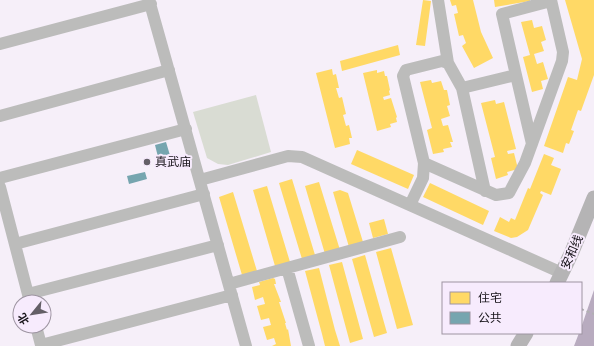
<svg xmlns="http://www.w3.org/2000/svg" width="594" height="346" font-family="'Sofia Sans Condensed','Noto Sans SC',sans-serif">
  <rect width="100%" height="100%" fill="#f6eff9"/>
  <path fill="#d9dcd3" d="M256,95L271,152L228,165L218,164L207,158L193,112Z"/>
  <path fill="#b8abbf" d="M594,290V346H574L579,333H581V328Z"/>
  <path fill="#ffd966" d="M423,0L431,1L425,46L416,45Z
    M450,0H473L481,32L493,58L474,68L462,46L466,43L463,35L459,36L454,14L458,13L456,5L452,6Z
    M494,0H530V1L495,7Z
    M565,0H594V75L581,111L578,110L571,130L574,131L569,144L566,143L563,153L544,146L568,77L577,80L582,59Z
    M532,20L534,28L542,26L546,40L541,42L544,51L534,54L537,64L543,62L548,79L541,81L543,89L532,92L523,57L530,55L521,22Z
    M398,45L400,55L342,71L340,61Z
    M332,69L333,75L336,74L339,88H336L339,98L342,97L346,114L343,115L346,126L349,125L352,138H349L350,144L335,148L316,73Z
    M377,70V73L384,71L385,76H387L390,90L389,91L390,95L383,97L384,100L391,98L397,117L396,118L397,122L390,124L391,127L377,131L363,73Z
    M431,80L432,83L441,81L444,90H447L450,105L447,106L450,116L441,119L443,126L448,125L453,142H450L452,147L443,149L444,152L433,154L427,130L432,128L420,82Z
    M495,100L496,104L504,102L516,149L507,151L508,154L514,153L518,169L507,172L508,175L496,179L491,158L495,157L481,103Z
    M357,150L414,175L408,189L351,164Z
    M544,154L554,158L551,165L561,169L551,195L541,191L540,193L543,195L528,230L517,237L511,238L494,231L500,217L509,222L511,218L515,220L528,188L530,189Z
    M292,179L315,255L302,259L279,183Z
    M319,182L340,250L325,254L305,186Z
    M430,183L489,211L483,225L423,197Z
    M267,186L290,262L275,266L253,190Z
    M340,190L348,193L363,242L349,247L333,192Z
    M233,192L257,271L242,275L219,197Z
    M384,219L388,234L373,238L369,223Z
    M391,248L413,325L397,329L376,252Z
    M365,255L387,333L374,337L352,259Z
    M342,262L363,339L350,343L329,265Z
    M319,268L335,330L340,346H325L322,334L305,271Z
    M273,278L275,279L276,284H274L281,302H279L286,323H285L287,330L288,329L291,346H272L276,344L274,338L267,340L263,327L271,325L269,318L261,320L257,306L265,304L263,297L255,300L252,287L260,285L259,282Z"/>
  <path fill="#76a5af" d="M166,142L172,162L160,165L155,145Z
    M145,172L147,179L129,184L127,176Z"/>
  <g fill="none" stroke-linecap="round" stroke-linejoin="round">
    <path stroke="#b1b0b2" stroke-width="2" stroke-dasharray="3 3" stroke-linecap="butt" d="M581,309L594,314"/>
    <path stroke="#bcbcbb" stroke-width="12" d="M149,0L246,346
      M438,0L448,63
      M0,44L151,4
      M516,75L532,144
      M0,116L169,70
      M424,163L496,195L509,193L525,163L562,61L563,52L551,0
      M0,178L186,129
      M200,180L288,156L302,157L562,273
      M0,187L30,302
      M485,191L462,88L516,75L502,14L551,1
      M410,205L423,178L424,163L403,76L406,70L442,61L448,63L462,88
      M15,244L204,194
      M287,268L309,346
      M229,284L400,237
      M28,294L218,245
      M36,326L41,345L232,295"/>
    <path stroke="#b5b4b5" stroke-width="15" d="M557,283L571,254L594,198
      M518,346L526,333"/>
  </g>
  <circle fill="#645f67" stroke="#f7ebfd" stroke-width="1.5" cx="147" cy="162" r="4"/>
  <g text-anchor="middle" stroke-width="4" stroke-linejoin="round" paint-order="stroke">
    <g font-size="12" fill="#161218" stroke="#f7ebfd" text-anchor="start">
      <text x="155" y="166">真武庙</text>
    </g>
    <g font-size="12" fill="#161218" stroke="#f7ebfd">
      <text transform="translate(572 252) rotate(-66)" y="4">安和线</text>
    </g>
  </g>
  <rect x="442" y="282" width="140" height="52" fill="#f7ebfd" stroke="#9d94a1"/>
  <rect x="450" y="292" width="20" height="12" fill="#ffd966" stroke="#9d94a1"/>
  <text x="478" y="302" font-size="12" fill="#161218">住宅</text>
  <rect x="450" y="312" width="20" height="12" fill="#76a5af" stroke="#9d94a1"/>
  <text x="478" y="322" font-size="12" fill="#161218">公共</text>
  <g transform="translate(32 314) rotate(240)"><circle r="19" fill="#f7ebfd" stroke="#9d94a1"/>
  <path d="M0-3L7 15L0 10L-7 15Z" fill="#645f67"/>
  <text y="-6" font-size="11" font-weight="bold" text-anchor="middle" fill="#161218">北</text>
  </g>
</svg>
